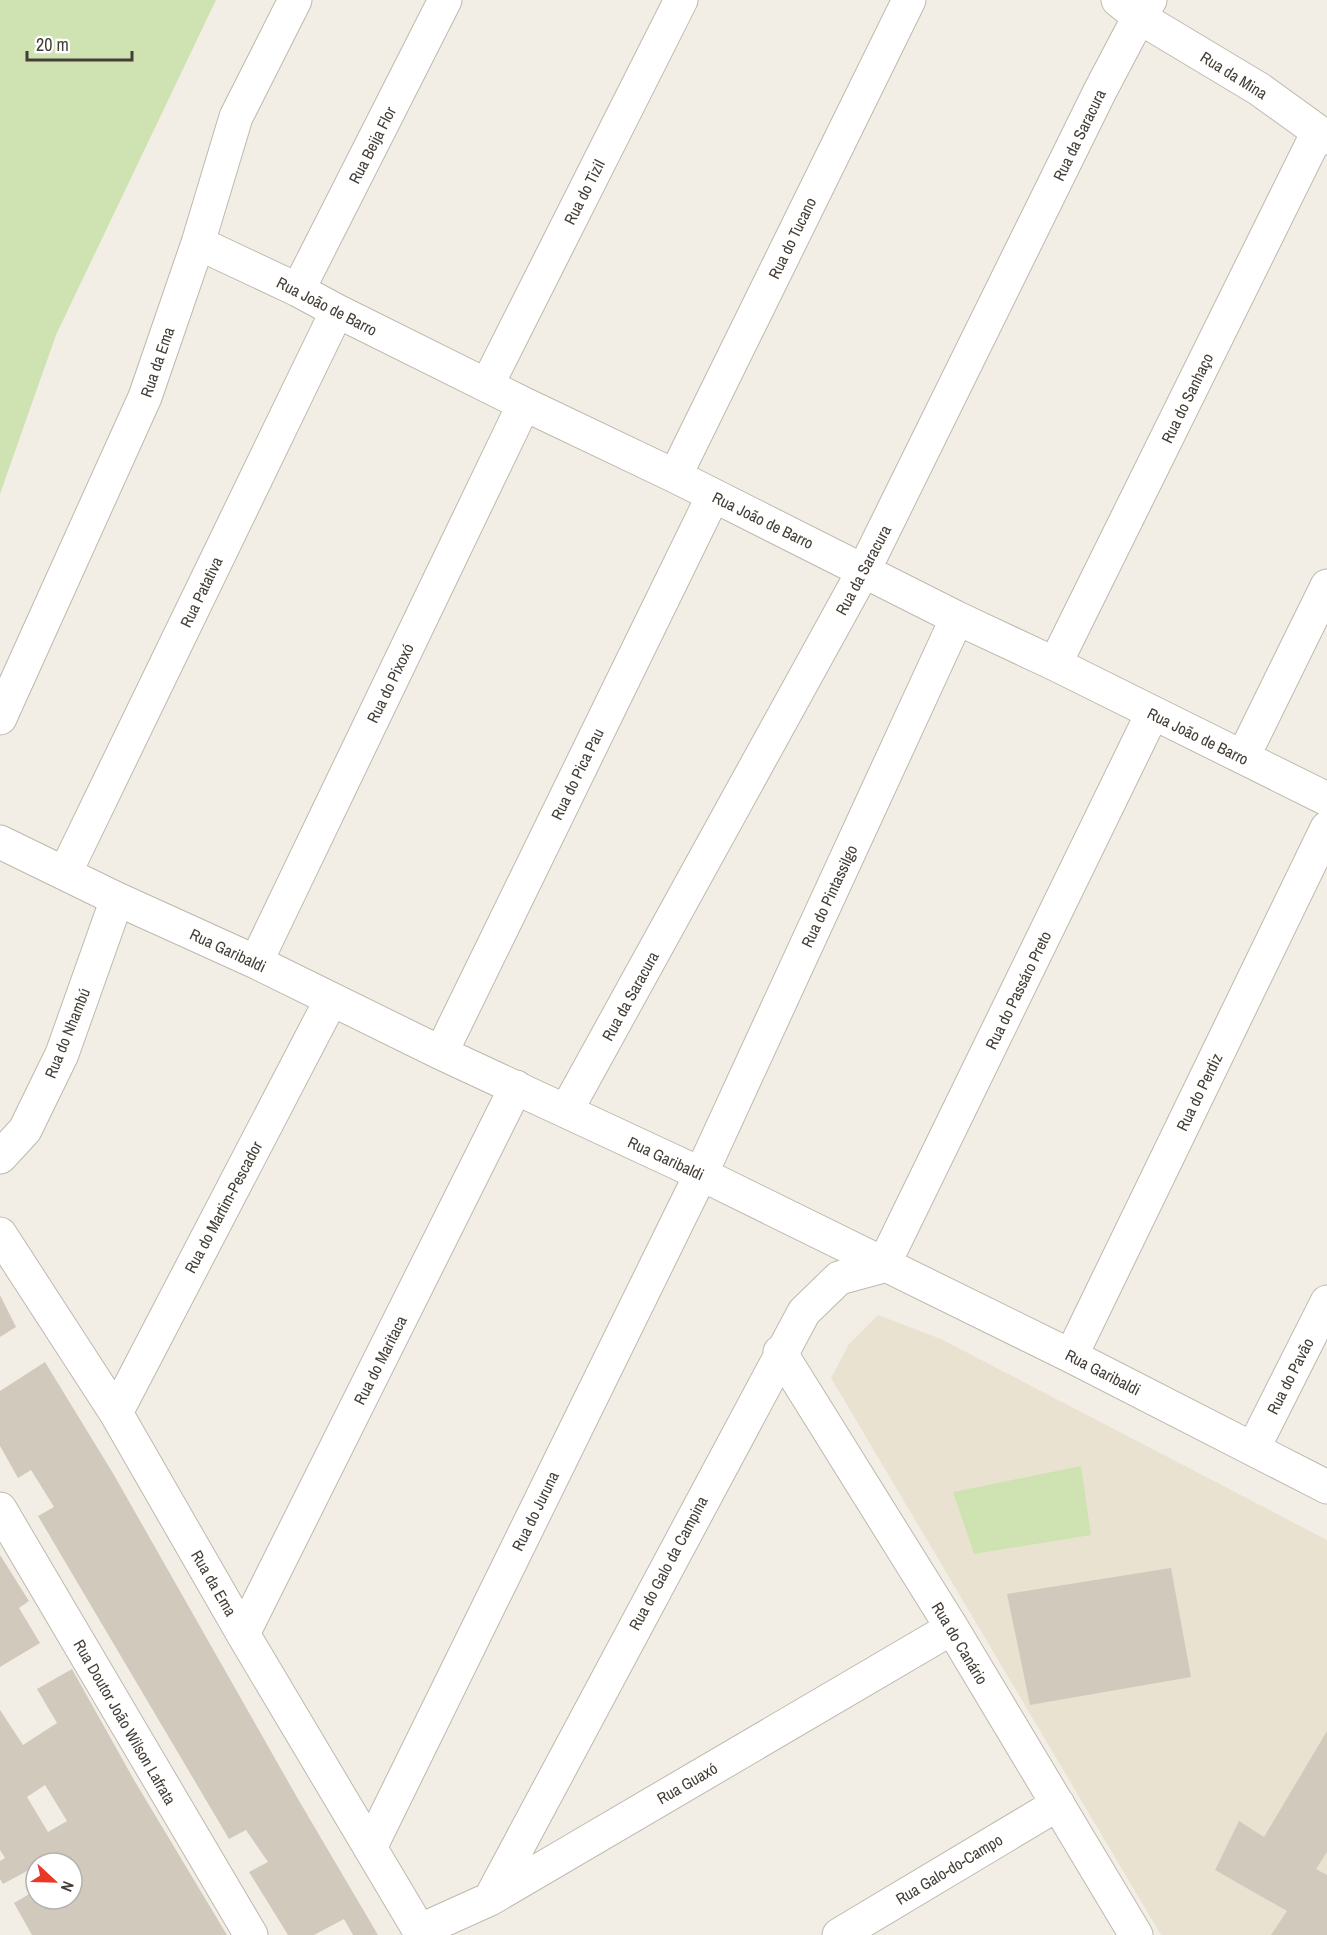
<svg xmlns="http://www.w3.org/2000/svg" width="1327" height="1935" font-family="'Archivo Narrow',sans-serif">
  <rect width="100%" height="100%" fill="#f2eee6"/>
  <path fill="#eae2d1" d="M878,1315L941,1339L1327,1540V1935H1161L831,1378L849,1344Z"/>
  <path fill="#cfe3b2" d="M0,0H216L56,335L0,494Z
    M1081,1466L1091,1535L974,1554L953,1492Z"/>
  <path fill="#d2c9bd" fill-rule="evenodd" d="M0,1295L16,1327L0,1337Z
    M45,1362L114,1475L298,1799L378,1935H353L344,1919L314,1935H288L249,1872L268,1862L246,1830L229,1839L38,1516L54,1507L31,1470L18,1478L0,1446V1391Z
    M0,1555L29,1601L19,1608L40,1643L0,1667Z
    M1171,1568L1191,1677L1030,1705L1007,1594Z
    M72,1669L134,1780L227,1935H32L14,1903L36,1890V1899H72V1863H36V1885L27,1871L3,1884L0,1879V1861L5,1858L0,1850V1710L23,1745L57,1723L37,1689ZM45,1785L67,1821L48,1832L27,1797Z
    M1327,1731V1852L1316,1869L1327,1875V1935H1271L1287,1911L1215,1870L1239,1821L1264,1837Z"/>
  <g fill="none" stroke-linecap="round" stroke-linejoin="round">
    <defs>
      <path id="minor" d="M1118,0L1139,17L1259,89L1327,138
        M198,243L298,290L337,311L524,404L675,476L957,618L1055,664L1327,799
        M298,290L445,0
        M487,385L681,0
        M675,476L909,0
        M1055,664L1318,132
        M0,718L145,397L198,243L236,117L295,0
        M1243,757L1327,586
        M0,842L117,899L256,962L441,1053L701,1174L1071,1356L1327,1487
        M65,873L337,311
        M256,962L524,404
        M441,1053L713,496
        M566,1111L864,570L1100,91L1139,17L1150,0
        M0,1157L25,1130L62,1054L117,899
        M0,1234L116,1413L243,1634L422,1935
        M780,1352L952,1628L1136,1935
        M1071,1356L1327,828
        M116,1413L331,1000
        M1253,1449L1327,1302
        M0,1509L251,1935
        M243,1634L516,1087
        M370,1848L701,1174L957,618
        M490,1899L804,1312L839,1278L883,1266L1152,714
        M419,1931L490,1899L952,1628
        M839,1935L1058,1804"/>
    </defs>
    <use href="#minor" stroke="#bfb8ad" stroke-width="35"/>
    <use href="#minor" stroke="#fff" stroke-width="33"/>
  </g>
  <g text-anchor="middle" stroke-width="6" stroke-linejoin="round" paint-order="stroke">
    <g font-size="16" fill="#443e36" stroke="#fff">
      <text transform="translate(1234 75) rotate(32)" y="6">Rua da Mina</text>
      <text transform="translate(1079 135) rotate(-64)" y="6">Rua da Saracura</text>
      <text transform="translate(372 145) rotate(-63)" y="6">Rua Beija Flor</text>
      <text transform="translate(584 192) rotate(-63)" y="6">Rua do Tizil</text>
      <text transform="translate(792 238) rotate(-64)" y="6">Rua do Tucano</text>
      <text transform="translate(327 306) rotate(27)" y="6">Rua João de Barro</text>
      <text transform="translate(157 362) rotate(-71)" y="6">Rua da Ema</text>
      <text transform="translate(1187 398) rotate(-64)" y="6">Rua do Sanhaço</text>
      <text transform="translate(763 520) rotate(26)" y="6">Rua João de Barro</text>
      <text transform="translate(863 570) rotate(-62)" y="6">Rua da Saracura</text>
      <text transform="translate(201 592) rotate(-64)" y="6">Rua Patativa</text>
      <text transform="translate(390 683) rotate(-64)" y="6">Rua do Pixoxó</text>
      <text transform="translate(1198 736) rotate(26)" y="6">Rua João de Barro</text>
      <text transform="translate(577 774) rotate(-64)" y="6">Rua do Pica Pau</text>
      <text transform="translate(829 896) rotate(-65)" y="6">Rua do Pintassilgo</text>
      <text transform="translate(228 950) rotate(25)" y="6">Rua Garibaldi</text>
      <text transform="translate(1018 990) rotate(-64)" y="6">Rua do Passáro Preto</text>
      <text transform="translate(630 996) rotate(-61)" y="6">Rua da Saracura</text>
      <text transform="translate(67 1033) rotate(-68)" y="6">Rua do Nhambú</text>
      <text transform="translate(1199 1092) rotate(-64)" y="6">Rua do Perdiz</text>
      <text transform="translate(666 1158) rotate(25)" y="6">Rua Garibaldi</text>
      <text transform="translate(223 1207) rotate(-62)" y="6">Rua do Martim-Pescador</text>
      <text transform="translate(380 1360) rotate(-63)" y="6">Rua do Maritaca</text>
      <text transform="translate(1103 1372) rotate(27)" y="6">Rua Garibaldi</text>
      <text transform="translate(1290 1376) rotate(-63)" y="6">Rua do Pavão</text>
      <text transform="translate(535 1511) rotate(-64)" y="6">Rua do Juruna</text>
      <text transform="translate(668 1563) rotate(-62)" y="6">Rua do Galo da Campina</text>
      <text transform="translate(214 1583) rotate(60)" y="6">Rua da Ema</text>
      <text transform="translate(960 1643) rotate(59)" y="6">Rua do Canário</text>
      <text transform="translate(125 1722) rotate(60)" y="6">Rua Doutor João Wilson Lafrata</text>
      <text transform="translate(687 1783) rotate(-30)" y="6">Rua Guaxó</text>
      <text transform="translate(949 1869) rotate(-31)" y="6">Rua Galo-do-Campo</text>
    </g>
  </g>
  <g transform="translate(54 1881) rotate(112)"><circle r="28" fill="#ffffff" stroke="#b4b2af" stroke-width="1.5"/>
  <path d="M0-4.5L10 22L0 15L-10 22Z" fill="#e93926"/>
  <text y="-9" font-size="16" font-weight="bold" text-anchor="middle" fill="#443e36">N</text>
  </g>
  <path d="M27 51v9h105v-9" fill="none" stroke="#443e36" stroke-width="3"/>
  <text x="36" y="51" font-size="18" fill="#443e36" stroke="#ffffff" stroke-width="4.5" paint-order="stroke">20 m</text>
</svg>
